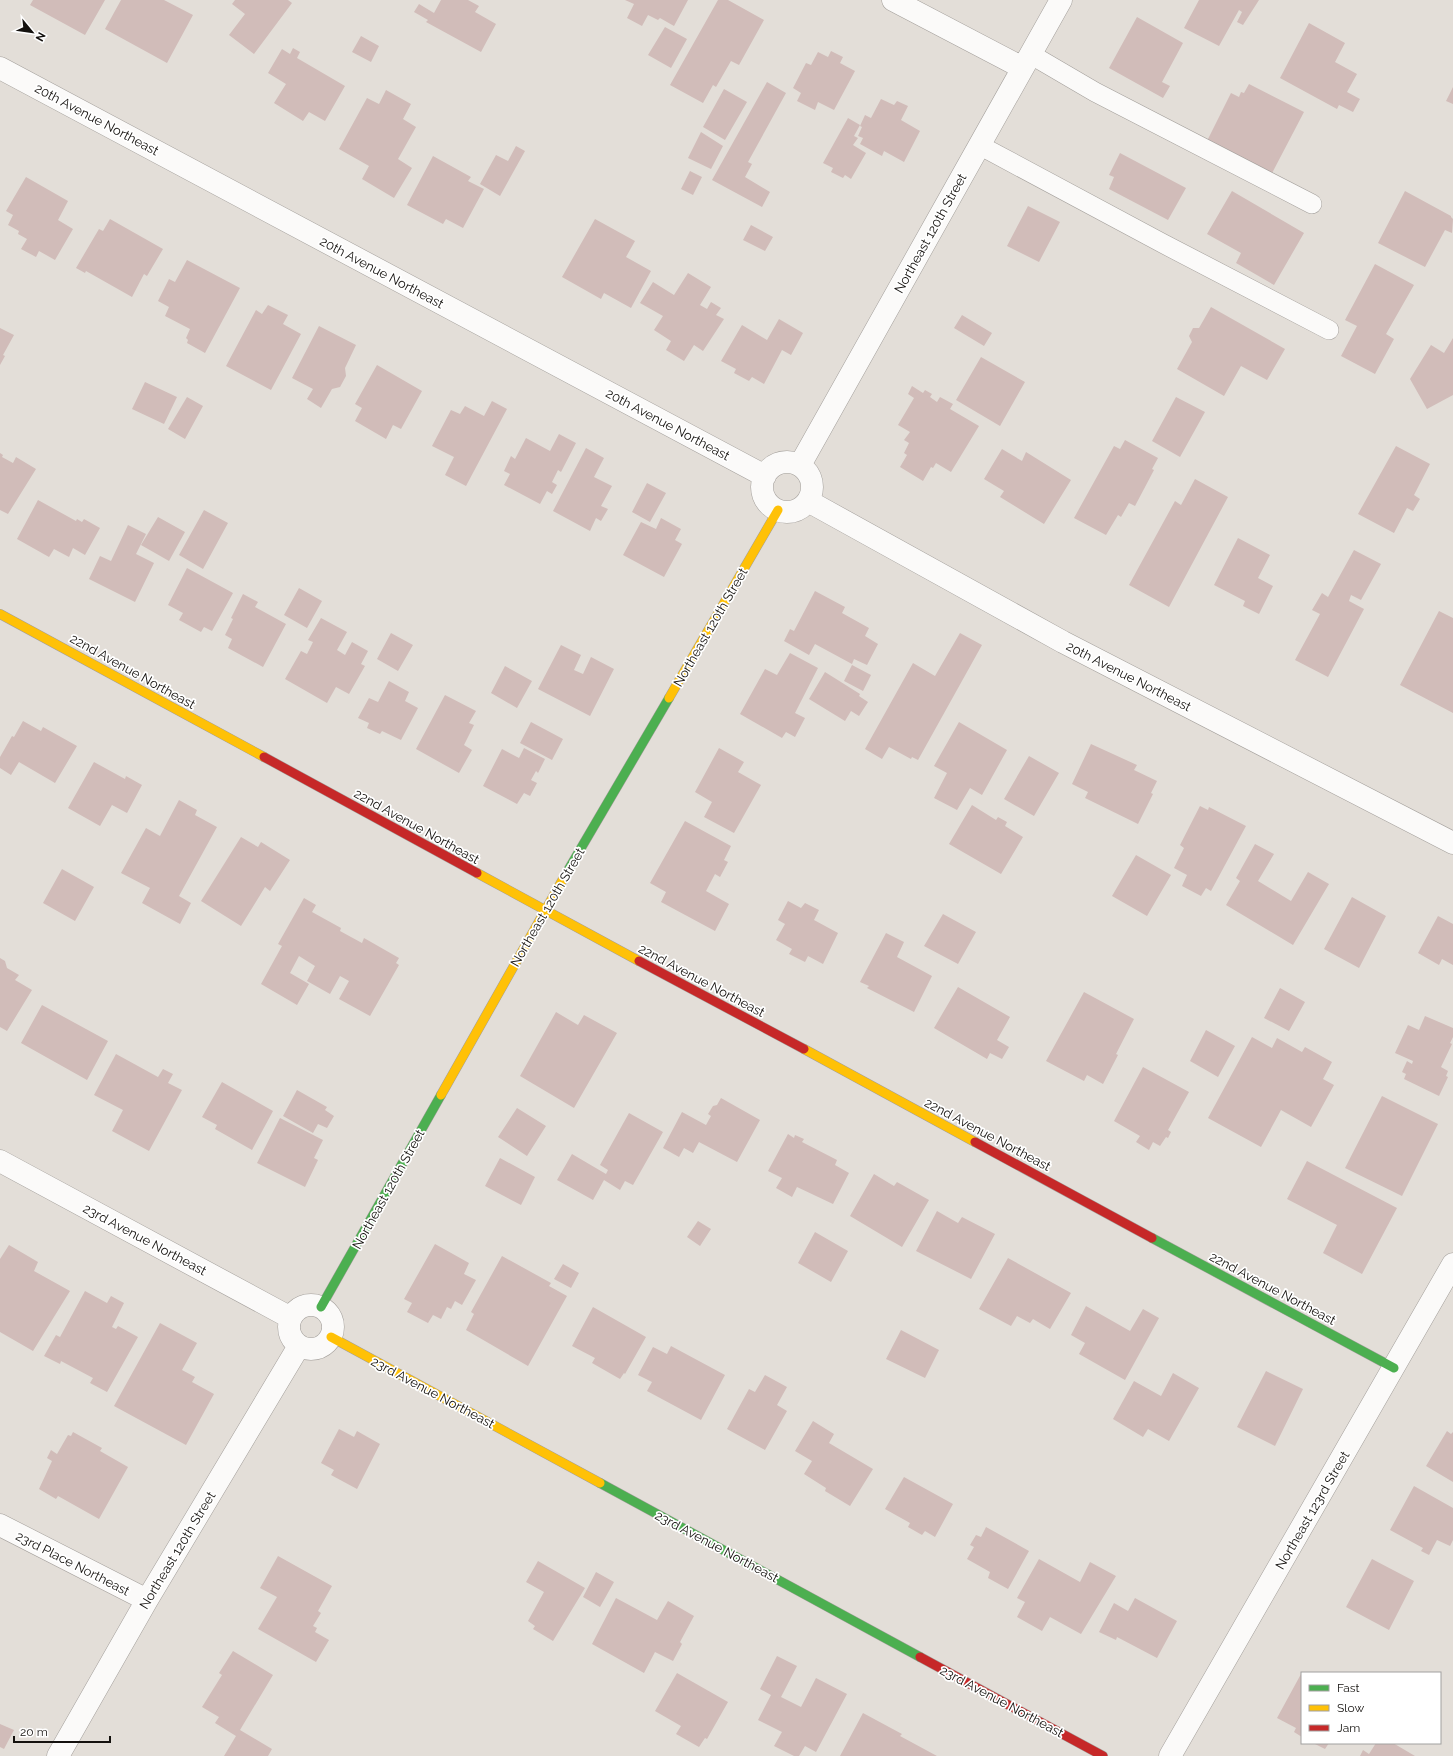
<svg xmlns="http://www.w3.org/2000/svg" width="1453" height="1756" font-family="Raleway,sans-serif">
  <rect width="100%" height="100%" fill="#e3ded8"/>
  <path fill="#d1bcb9" d="M33,0H105L85,35L30,5Z
    M121,0H164L193,15L167,63L105,29Z
    M235,0H288L292,3L254,54L229,35L245,14L232,4Z
    M441,0H468L479,6L475,12L496,24L481,52L426,22L428,20L414,12L419,4L434,13Z
    M625,0H688L674,26L660,18L658,20L648,15L642,26L627,18L634,4Z
    M718,0H728L764,20L739,65L731,61L716,87L713,85L703,103L670,85Z
    M1199,0H1259L1243,25L1237,22L1242,12L1239,10L1219,46L1184,28Z
    M1137,17L1183,43L1162,82L1170,86L1163,98L1109,68Z
    M1309,23L1345,43L1335,62L1357,74L1347,92L1360,99L1353,112L1339,105L1337,109L1280,78Z
    M665,27L687,39L671,68L648,55Z
    M361,36L379,46L371,62L352,52Z
    M293,48L300,52L297,58L345,86L325,121L309,112L303,121L274,103L286,84L268,73L282,49L290,54Z
    M831,51L843,57L840,63L855,71L834,110L818,102L815,110L797,101L801,93L793,88L806,63L811,65L818,52L828,57Z
    M767,82L786,93L748,162L752,164L745,177L770,192L762,207L712,180Z
    M1249,84L1304,112L1270,177L1206,143L1231,93L1239,97L1241,92L1244,93Z
    M1453,87V104L1446,101Z
    M724,89L747,102L725,140L703,127Z
    M386,90L411,104L403,119L416,127L398,159L412,168L394,198L362,179L369,166L339,149L367,98L379,104Z
    M881,99L894,105L897,101L908,106L901,120L920,131L904,162L884,151L882,156L860,144L863,138L858,136L862,127L860,126L865,115L871,118Z
    M848,118L860,125L854,136L858,138L853,145L866,153L851,179L845,175L843,178L831,172L833,168L823,163Z
    M701,132L723,146L711,169L688,158Z
    M516,146L525,151L500,196L480,184L496,155L508,161Z
    M1120,153L1186,188L1168,220L1109,189L1114,177L1109,175Z
    M433,156L471,177L468,181L484,189L463,228L446,219L443,224L407,205Z
    M690,171L702,177L693,195L681,189Z
    M26,177L68,201L58,220L73,229L55,260L39,251L36,257L21,249L27,239L18,234L19,231L8,225L13,215L6,211Z
    M1232,191L1304,233L1274,285L1236,263L1241,253L1207,234Z
    M1405,191L1451,216V217L1453,219L1452,233L1445,230L1425,267L1378,243Z
    M1028,206L1060,222L1039,262L1007,246Z
    M110,219L163,249L147,276L144,274L132,297L86,271L85,273L76,268L99,229L103,231Z
    M595,219L635,241L626,257L651,271L631,308L604,293L601,299L562,277Z
    M751,225L773,237L765,251L743,240Z
    M187,260L240,288L205,353L187,343L188,340L186,338L190,329L165,316L169,307L158,301L169,279L175,282Z
    M1375,264L1414,285L1386,334L1394,339L1375,374L1341,356L1357,326L1345,320Z
    M688,273L711,287L700,305L707,309L711,302L721,308L716,315L724,319L703,351L694,345L684,361L666,350L671,341L654,330L663,316L640,303L653,282L674,295Z
    M268,305L288,315L283,324L301,334L271,390L226,366L256,310L262,314Z
    M1211,307L1285,349L1267,380L1241,366L1224,396L1177,369L1192,342L1189,336L1193,328H1199Z
    M962,315L992,333L984,346L954,328Z
    M779,319L803,333L791,355L782,350L764,384L752,377L749,381L734,373L736,369L721,361L742,325L767,340Z
    M319,326L356,345L345,368L346,376L340,387L332,389L321,408L307,399L313,389L292,378Z
    M0,328L14,335L3,355L5,356L0,365Z
    M1453,338V395L1427,409L1410,379L1431,345L1444,353Z
    M981,357L1025,382L1000,426L956,400Z
    M377,365L422,391L401,429L393,425L386,439L355,421L362,408L355,404Z
    M145,382L177,397L164,424L132,409Z
    M912,386L923,393L925,390L932,394L930,397L937,402L940,397L953,404L950,409L979,426L951,472L936,463L933,468L931,467L923,481L900,467L907,455L904,453L909,443L904,440L910,432L898,425L914,398L908,394Z
    M187,397L203,406L185,439L168,429Z
    M1176,397L1205,412L1180,457L1152,441Z
    M492,401L507,409L466,486L445,475L454,457L432,446L451,410L460,414L465,406L484,416Z
    M559,434L576,443L561,472L558,470L552,482L557,485L552,494L547,491L540,504L504,485L510,474L504,471L511,456L515,459L526,438L550,451Z
    M1125,440L1158,458L1152,469L1154,470L1135,506L1129,503L1121,517L1118,515L1106,535L1074,518L1114,446L1120,449Z
    M1396,446L1430,464L1414,495L1420,499L1413,511L1407,508L1394,533L1358,514Z
    M586,448L604,458L594,477L612,486L601,506L608,509L601,521L596,518L590,531L553,511Z
    M1002,449L1022,461L1026,452L1071,480L1044,524L1000,497L1004,491L984,479Z
    M0,453L3,455L2,457L13,463L16,457L36,469L8,514L0,510Z
    M1195,479L1228,497L1169,607L1129,585L1175,501L1181,505Z
    M647,483L666,493L650,522L632,512Z
    M38,500L76,521L77,519L82,522L84,519L100,528L85,555L73,548L69,557L54,549L49,557L17,539Z
    M204,510L228,523L203,569L179,555Z
    M158,517L185,532L169,561L141,545Z
    M661,518L681,529L675,540L682,544L664,577L623,555L641,522L656,529Z
    M128,525L146,534L136,554L154,563L135,602L89,579L100,556L111,561Z
    M1238,538L1270,555L1258,578L1273,586L1259,614L1243,606L1245,601L1214,585Z
    M1354,550L1381,564L1361,600L1351,595L1349,601L1364,609L1328,677L1295,660L1320,614L1312,610L1322,593L1328,597Z
    M187,568L233,593L212,631L204,627L201,632L179,620L183,613L168,605Z
    M299,588L322,601L307,628L284,615Z
    M815,591L845,607L842,613L869,628L865,636L878,644L867,665L854,659L852,664L815,644L809,655L784,641L790,629L794,631Z
    M243,594L258,602L255,607L286,624L263,667L228,648L232,639L225,635L233,619L231,618Z
    M1439,611L1453,618V713L1400,685Z
    M321,618L347,632L337,650L345,655L352,642L368,651L361,664L365,666L349,694L336,687L327,703L285,679L301,651L307,654L313,642L308,640Z
    M391,633L413,645L398,671L377,659Z
    M960,633L982,645L918,760L912,757L911,759L889,747L882,759L865,749L913,663L935,676Z
    M561,645L581,655L574,670L583,674L591,657L614,669L590,716L538,689Z
    M790,653L818,668L795,713L805,718L795,737L786,732L782,738L740,714L765,669L777,675Z
    M852,665L871,675L863,691L844,681Z
    M505,666L532,681L517,708L491,693Z
    M825,672L860,694L859,696L868,702L859,716L851,711L845,721L809,699Z
    M389,681L409,692L405,701L418,708L401,740L382,731L380,734L367,728L369,723L358,718L369,698L378,702Z
    M445,695L476,711L469,723L474,725L464,745L472,750L459,773L416,749Z
    M23,721L41,731L43,727L77,746L55,783L19,762L11,775L0,768V757L12,736L14,737Z
    M531,722L563,739L552,760L520,743Z
    M959,722L1007,750L982,795L970,788L957,810L934,798L947,773L934,766Z
    M1091,744L1137,765L1134,770L1157,781L1151,793L1153,794L1138,824L1085,798L1088,792L1072,784Z
    M524,748L545,759L538,773L536,771L531,780L537,783L530,796L524,793L517,804L483,786L502,749L519,758Z
    M719,748L744,762L738,772L761,785L734,833L704,817L712,802L695,792Z
    M1029,756L1059,773L1034,816L1004,799Z
    M94,762L125,779L126,776L142,785L127,813L112,805L100,826L68,808Z
    M179,800L197,810L195,815L217,827L179,896L191,903L180,924L142,903L150,888L121,873L146,828L160,836Z
    M972,805L996,820L998,817L1007,822L1005,826L1023,837L1001,874L949,844Z
    M1200,806L1208,810L1209,807L1246,826L1211,891L1206,888L1201,896L1182,886L1187,875L1174,868L1184,848L1180,845Z
    M685,821L731,846L724,860L728,862L720,877L715,874L706,891L729,904L715,931L661,902L666,892L650,883Z
    M241,837L258,847L261,842L290,860L270,891L265,887L241,926L201,901Z
    M1255,844L1274,854L1258,881L1291,901L1308,872L1329,884L1293,945L1226,905L1240,881L1236,878Z
    M1136,855L1171,875L1147,916L1112,896Z
    M62,869L94,887L75,921L43,903Z
    M1352,897L1386,916L1359,968L1324,949Z
    M304,898L316,905L312,912L341,928L340,931L362,943L364,938L399,958L396,963L399,965L370,1016L339,999L349,981L340,976L330,994L307,981L315,966L299,956L290,973L309,984L297,1005L261,984L282,946L278,944Z
    M788,901L801,908L805,903L819,910L814,920L838,933L823,964L808,956L805,962L789,954L792,949L776,940L785,924L778,920Z
    M943,914L976,932L958,964L924,946Z
    M1438,916L1453,924V965L1442,959L1439,965L1418,953Z
    M886,933L904,942L897,957L932,976L914,1012L867,988L869,986L860,982Z
    M0,958L5,961L7,968L19,975L15,980L32,990L7,1031L0,1027Z
    M958,987L1010,1017L997,1040L1009,1047L1002,1059L990,1053L987,1059L934,1028Z
    M1280,988L1305,1002L1289,1031L1264,1018Z
    M1084,992L1134,1019L1116,1054L1118,1055L1103,1084L1087,1075L1084,1081L1046,1061Z
    M42,1005L108,1041L87,1080L21,1043Z
    M556,1012L578,1025L584,1015L617,1033L574,1108L520,1076Z
    M1425,1016L1453,1028V1037L1450,1043L1452,1044L1441,1067L1448,1071L1446,1076L1448,1077L1439,1096L1404,1079L1406,1074L1402,1072L1407,1061L1412,1064L1413,1061L1395,1053L1408,1025L1419,1030Z
    M1206,1030L1235,1046L1218,1077L1190,1061Z
    M1252,1037L1272,1048L1277,1038L1302,1052L1305,1047L1332,1062L1323,1079L1334,1085L1311,1127L1281,1110L1261,1147L1208,1118Z
    M116,1054L158,1077L163,1069L173,1074L168,1083L182,1090L149,1151L112,1131L123,1110L94,1095Z
    M1143,1067L1189,1092L1168,1130L1171,1132L1168,1138L1166,1137L1160,1146L1153,1142L1149,1150L1136,1142L1140,1136L1114,1121Z
    M222,1082L273,1111L252,1150L215,1129L217,1125L202,1117Z
    M297,1090L327,1107L325,1110L334,1116L327,1128L318,1124L313,1133L283,1116Z
    M1382,1096L1438,1124L1402,1196L1345,1168Z
    M721,1098L760,1120L737,1162L699,1142L693,1153L684,1148L679,1157L663,1148L682,1112L706,1125L711,1116L708,1114L713,1106L717,1105Z
    M517,1108L546,1126L527,1156L498,1137Z
    M629,1113L663,1132L633,1185L625,1181L620,1190L604,1180L593,1200L557,1180L572,1154L606,1174L608,1170L600,1165Z
    M280,1118L323,1140L314,1158L318,1160L305,1187L257,1163Z
    M788,1134L794,1138L795,1135L804,1139L802,1142L837,1160L835,1165L849,1173L833,1204L797,1187L792,1197L776,1188L782,1178L768,1171Z
    M500,1158L535,1177L521,1205L485,1186Z
    M1307,1161L1397,1208L1362,1274L1323,1253L1337,1225L1287,1199Z
    M874,1174L894,1186L897,1182L929,1200L902,1247L850,1216Z
    M937,1211L958,1223L962,1217L995,1234L971,1279L916,1251Z
    M698,1221L711,1229L700,1246L687,1237Z
    M815,1232L848,1251L831,1282L798,1263Z
    M435,1244L469,1263L464,1274L476,1280L462,1305L455,1301L451,1309L447,1307L441,1319L433,1315L428,1323L407,1312L412,1303L404,1299Z
    M9,1245L38,1262L34,1271L70,1291L33,1351L0,1332V1259Z
    M502,1256L551,1283L549,1286L567,1296L528,1366L466,1330L474,1314L471,1312Z
    M1008,1258L1071,1293L1050,1329L1033,1319L1030,1323L1017,1316L1011,1326L979,1309Z
    M563,1264L579,1273L571,1288L554,1279Z
    M85,1291L107,1303L111,1296L124,1303L112,1327L116,1329L118,1326L138,1337L107,1392L90,1383L93,1378L61,1361L60,1364L44,1356L56,1335L60,1337Z
    M1086,1306L1130,1331L1143,1309L1159,1318L1125,1380L1079,1354L1085,1343L1071,1335Z
    M593,1307L646,1337L625,1374L624,1373L620,1379L592,1363L595,1358L572,1346Z
    M160,1323L197,1343L182,1370L195,1377L192,1382L214,1394L186,1445L114,1406Z
    M901,1330L939,1350L925,1378L886,1359Z
    M671,1346L725,1375L701,1420L647,1391L652,1382L638,1375L653,1347L667,1354Z
    M1266,1371L1303,1389L1275,1446L1237,1427Z
    M1173,1373L1199,1388L1169,1441L1148,1429L1143,1437L1113,1419L1134,1381L1161,1396Z
    M765,1375L787,1387L777,1405L787,1411L765,1450L727,1429L749,1389L755,1392Z
    M813,1421L834,1434L829,1443L873,1469L850,1506L825,1491L826,1488L804,1474L812,1461L795,1451Z
    M339,1429L354,1437L357,1431L380,1444L357,1489L331,1475L334,1470L321,1463Z
    M1447,1431L1451,1434L1453,1432V1482L1426,1466Z
    M73,1432L102,1448L100,1451L128,1467L99,1519L58,1496L56,1499L39,1489L52,1461L47,1458L51,1450L57,1454L68,1435L71,1436Z
    M904,1477L953,1504L935,1537L925,1531L922,1535L908,1527L910,1523L885,1509Z
    M1414,1486L1453,1508V1540L1450,1546L1437,1540L1429,1555L1421,1551L1423,1548L1390,1530Z
    M986,1527L1029,1551L1008,1589L988,1578L990,1572L967,1559L974,1547L970,1545L976,1535L981,1537Z
    M278,1556L332,1586L318,1611L321,1613L313,1626L317,1628L315,1632L329,1640L316,1662L258,1629L277,1597L260,1588Z
    M1039,1559L1080,1582L1090,1562L1116,1576L1081,1634L1050,1617L1042,1631L1017,1617L1025,1602L1017,1598Z
    M1372,1559L1414,1581L1389,1630L1346,1607Z
    M538,1561L585,1588L553,1641L533,1629L535,1626L528,1621L544,1592L526,1582Z
    M596,1572L614,1582L600,1607L583,1597Z
    M616,1598L657,1620L668,1601L694,1616L680,1642L682,1644L673,1661L655,1652L644,1673L592,1644Z
    M1135,1598L1177,1621L1157,1658L1117,1637L1116,1640L1099,1632L1114,1603L1128,1611Z
    M233,1651L273,1675L240,1730L272,1749L268,1756H224L236,1736L215,1723L219,1717L202,1707L222,1675L219,1673Z
    M777,1656L797,1666L781,1697L801,1707L816,1678L847,1694L816,1752L805,1746L799,1756H794L774,1746L782,1732L758,1720L771,1695L760,1689Z
    M677,1673L728,1702L707,1739L705,1738L699,1747L676,1734L681,1726L655,1711Z
    M1301,1674H1302V1737L1294,1732L1296,1728L1277,1718Z
    M863,1713L902,1734L900,1736L937,1756H840Z
    M0,1724L14,1730L4,1749L0,1747Z
    M1313,1743H1329L1325,1749Z
    M1376,1743H1393L1415,1756H1360L1363,1750L1369,1754Z"/>
  <g fill="none" stroke-linecap="round" stroke-linejoin="round">
    <defs>
      <path id="lane" d="M1030,54L1095,92L1312,204
        M979,145L1162,243L1329,330"/>
      <path id="street" d="M893,0L1023,68
        M0,68L765,476
        M762 487a25 25 0 1 1 50 0a25 25 0 1 1-50 0Z
        M800,465L1061,0
        M808,501L1063,642L1453,843
        M0,1161L291,1318
        M289 1327a22 22 0 1 1 44 0a22 22 0 1 1-44 0Z
        M0,1525L147,1600
        M58,1756L147,1600L299,1346
        M1170,1756L1453,1264"/>
      <path id="fast" d="M567,872L669,698
        M1152,1238L1394,1368
        M321,1307L441,1095
        M600,1483L920,1657"/>
      <path id="slow" d="M0,614L264,757
        M669,698L778,510
        M477,873L639,961
        M804,1049L975,1142
        M441,1095L567,872
        M331,1337L600,1483"/>
      <path id="jam" d="M264,757L477,873
        M639,961L804,1049
        M975,1142L1152,1238
        M920,1657L1103,1756"/>
    </defs>
    <use href="#lane" stroke="#a39f9b" stroke-width="20"/>
    <use href="#street" stroke="#a39f9b" stroke-width="23"/>
    <use href="#fast" stroke="#a39f9b" stroke-width="10"/>
    <use href="#slow" stroke="#a39f9b" stroke-width="10"/>
    <use href="#jam" stroke="#a39f9b" stroke-width="10"/>
    <use href="#lane" stroke="#fbfaf9" stroke-width="19"/>
    <use href="#street" stroke="#fbfaf9" stroke-width="22"/>
    <use href="#fast" stroke="#4caf50" stroke-width="9"/>
    <use href="#slow" stroke="#ffc107" stroke-width="9"/>
    <use href="#jam" stroke="#c62828" stroke-width="9"/>
  </g>
  <g text-anchor="middle" stroke-width="3.5" stroke-linejoin="round" paint-order="stroke">
    <g font-size="13" fill="#14110e" stroke="#fff">
      <text transform="translate(97 119) rotate(28)" y="5">20th Avenue Northeast</text>
      <text transform="translate(930 233) rotate(-61)" y="5">Northeast 120th Street</text>
      <text transform="translate(382 272) rotate(28)" y="5">20th Avenue Northeast</text>
      <text transform="translate(668 424) rotate(28)" y="5">20th Avenue Northeast</text>
      <text transform="translate(710 627) rotate(-60)" y="5">Northeast 120th Street</text>
      <text transform="translate(133 671) rotate(29)" y="5">22nd Avenue Northeast</text>
      <text transform="translate(1129 676) rotate(27)" y="5">20th Avenue Northeast</text>
      <text transform="translate(417 826) rotate(29)" y="5">22nd Avenue Northeast</text>
      <text transform="translate(547 907) rotate(-60)" y="5">Northeast 120th Street</text>
      <text transform="translate(702 980) rotate(28)" y="5">22nd Avenue Northeast</text>
      <text transform="translate(988 1134) rotate(28)" y="5">22nd Avenue Northeast</text>
      <text transform="translate(388 1189) rotate(-61)" y="5">Northeast 120th Street</text>
      <text transform="translate(145 1239) rotate(28)" y="5">23rd Avenue Northeast</text>
      <text transform="translate(1273 1288) rotate(28)" y="5">22nd Avenue Northeast</text>
      <text transform="translate(433 1392) rotate(28)" y="5">23rd Avenue Northeast</text>
      <text transform="translate(1312 1510) rotate(-60)" y="5">Northeast 123rd Street</text>
      <text transform="translate(717 1546) rotate(28)" y="5">23rd Avenue Northeast</text>
      <text transform="translate(177 1550) rotate(-59)" y="5">Northeast 120th Street</text>
      <text transform="translate(73 1563) rotate(27)" y="5">23rd Place Northeast</text>
      <text transform="translate(1002 1701) rotate(28)" y="5">23rd Avenue Northeast</text>
    </g>
  </g>
  <rect x="1301" y="1672" width="140" height="72" fill="#ffffff" stroke="#a1a09f"/>
  <rect x="1309" y="1685" width="20" height="6" fill="#4caf50" stroke="#a1a09f"/>
  <text x="1337" y="1692" font-size="12" fill="#14110e">Fast</text>
  <rect x="1309" y="1705" width="20" height="6" fill="#ffc107" stroke="#a1a09f"/>
  <text x="1337" y="1712" font-size="12" fill="#14110e">Slow</text>
  <rect x="1309" y="1725" width="20" height="6" fill="#c62828" stroke="#a1a09f"/>
  <text x="1337" y="1732" font-size="12" fill="#14110e">Jam</text>
  <g transform="translate(32 32) rotate(119)" stroke="#ffffff" stroke-width="3" paint-order="stroke">
  <path d="M0-3L7 15L0 10L-7 15Z" fill="#14110e"/>
  <text y="-6" font-size="11" font-weight="bold" text-anchor="middle" fill="#14110e">N</text>
  </g>
  <path d="M14 1736v6h96v-6" fill="none" stroke="#14110e" stroke-width="2"/>
  <text x="20" y="1736" font-size="12" fill="#14110e" stroke="#ffffff" stroke-width="3" paint-order="stroke">20 m</text>
</svg>
